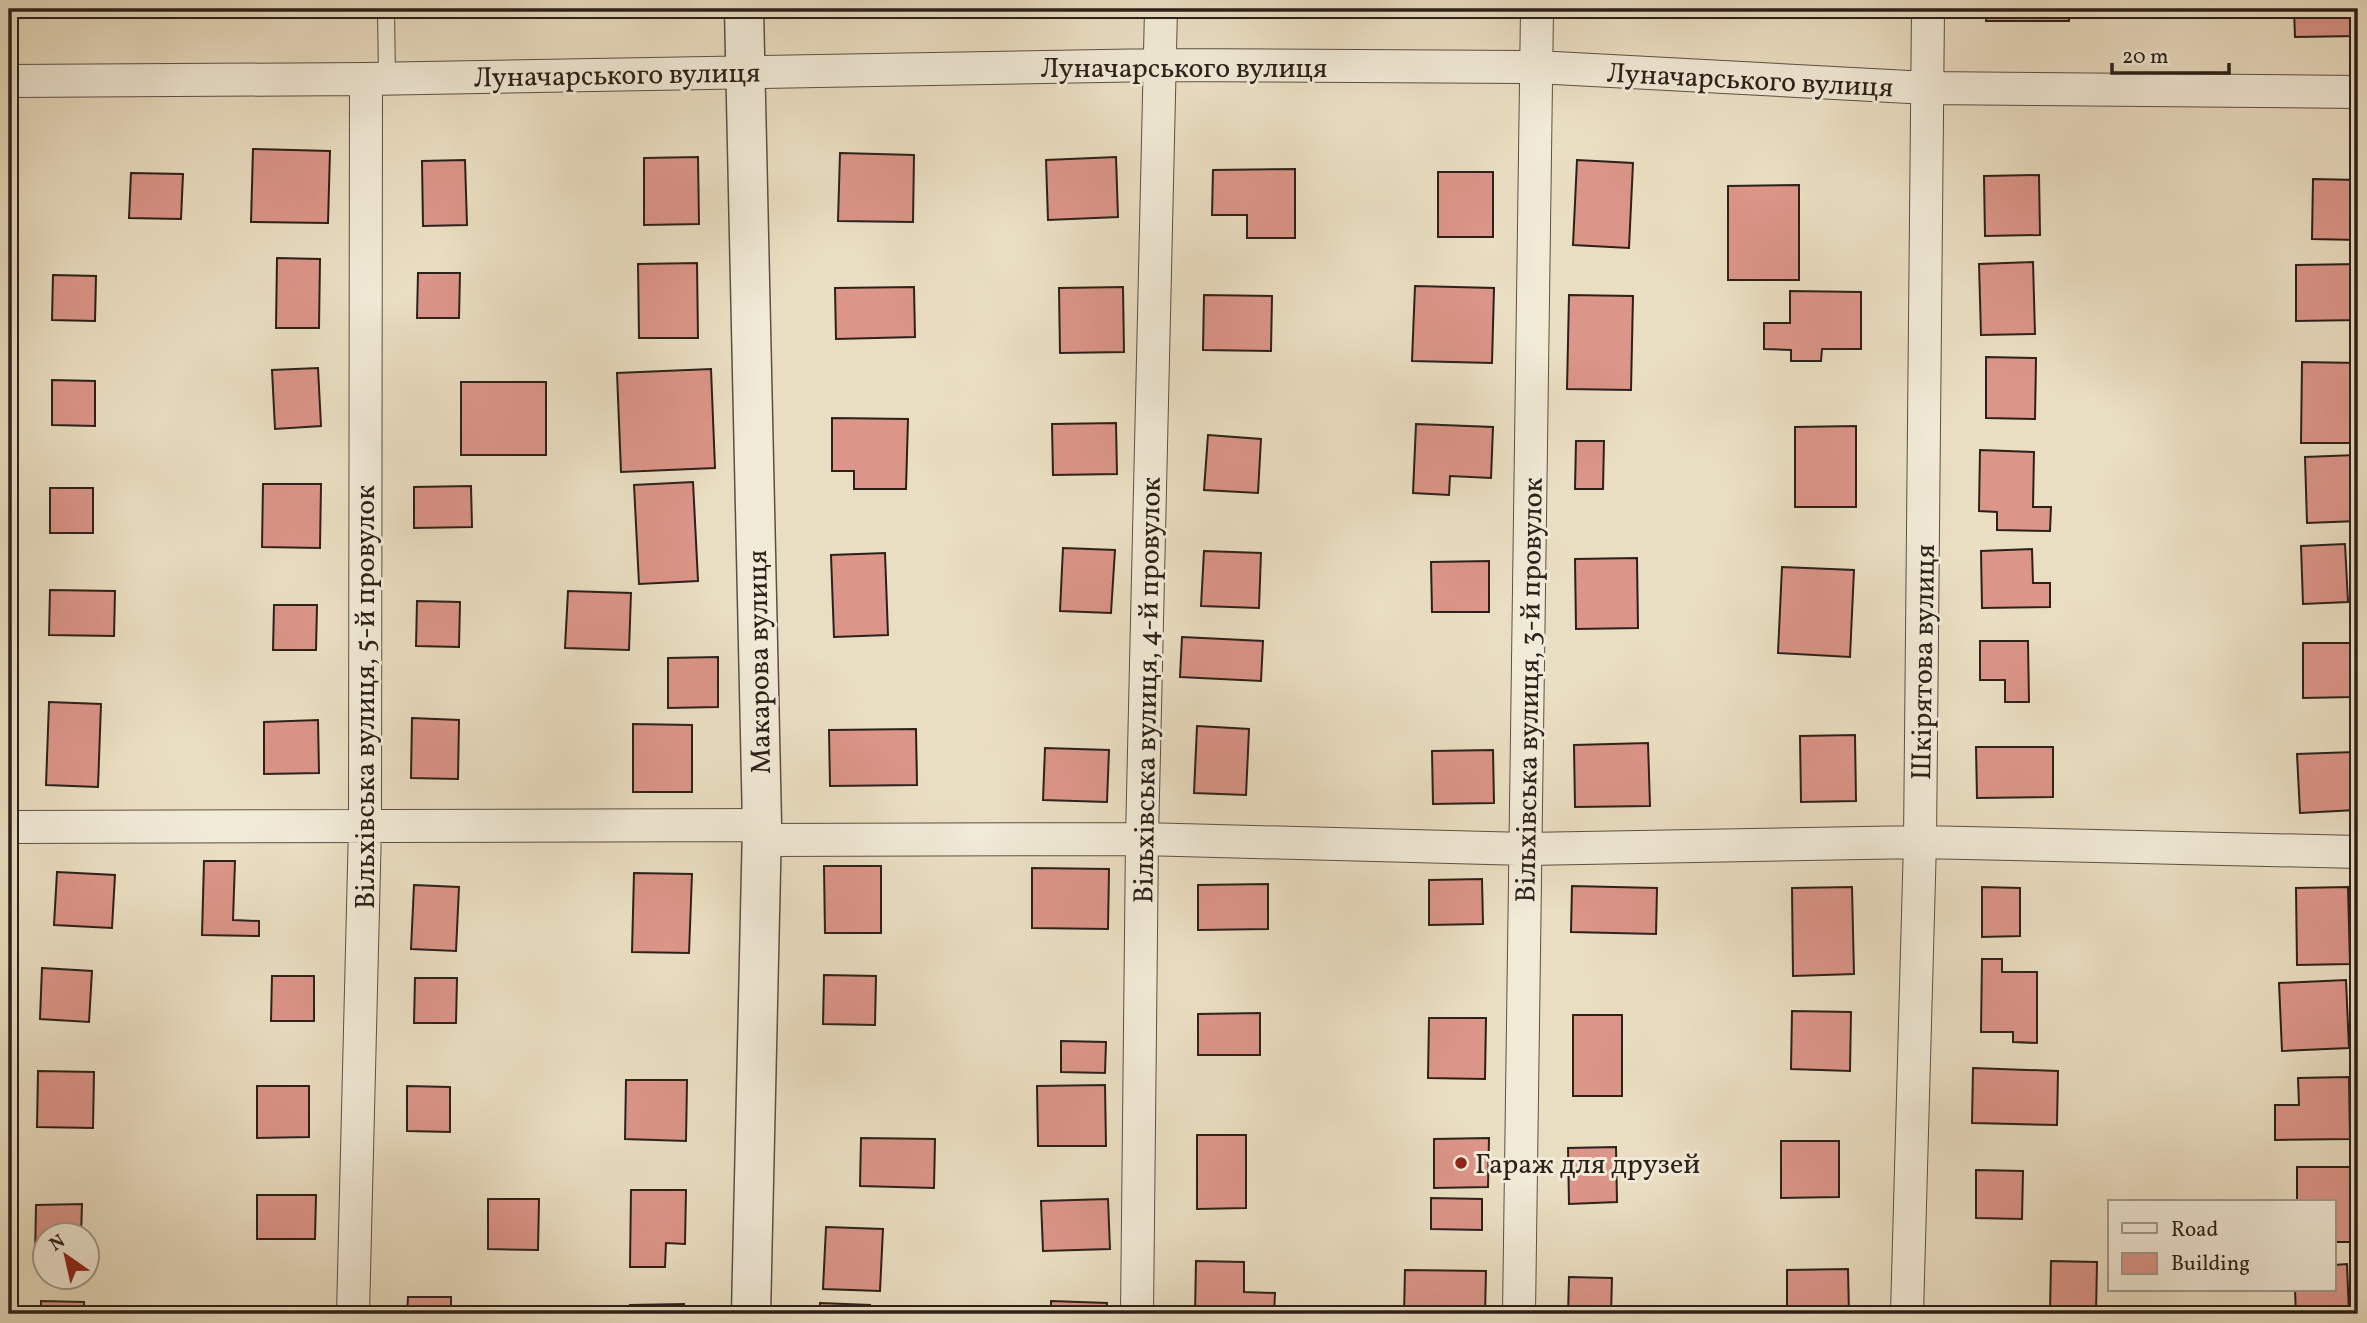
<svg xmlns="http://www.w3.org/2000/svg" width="2367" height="1323" font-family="Vollkorn,serif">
  <rect width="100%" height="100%" fill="#eadec2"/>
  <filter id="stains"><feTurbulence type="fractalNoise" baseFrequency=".00286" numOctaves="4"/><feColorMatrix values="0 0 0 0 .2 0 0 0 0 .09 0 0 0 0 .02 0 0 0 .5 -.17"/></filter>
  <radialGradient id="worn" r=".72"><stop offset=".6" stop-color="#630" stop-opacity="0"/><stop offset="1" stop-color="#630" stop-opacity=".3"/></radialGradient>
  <path fill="#dc9589" stroke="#2c211a" stroke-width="2" d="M9,9H103L9,10Z
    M991,9H1052V16L991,17Z
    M1987,9H2069V21H1986Z
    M2294,9H2358V36L2295,37Z
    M253,149L330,151L328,223L251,222Z
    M840,153L914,155L913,222L838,221Z
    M698,157L699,224L644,225V158Z
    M1116,157L1118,217L1048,220L1046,160Z
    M465,160L467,225L423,226L422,161Z
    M1577,160L1633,163L1629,248L1573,245Z
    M1295,169V238H1247V215H1212L1213,170Z
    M1438,172H1493V237H1438Z
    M131,173L183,174L181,219L129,218Z
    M2039,175L2040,235L1985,236L1984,176Z
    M2313,179L2358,180V240L2312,239Z
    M1799,185V280H1728V186Z
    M277,258L320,259L319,328H276Z
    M2033,262L2035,334L1981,335L1979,264Z
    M697,263L698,338H639L638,264Z
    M2358,264V320L2296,321V265Z
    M418,273H460L459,318H417Z
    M53,275L96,276L95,321L52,320Z
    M1415,286L1494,288L1492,363L1412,361Z
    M914,287L915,337L836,339L835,288Z
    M1123,287L1124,352L1060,353L1059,288Z
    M1790,291L1861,292V349H1822L1821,361H1791V350L1764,349V323H1790Z
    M1204,295L1272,296L1271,351L1203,350Z
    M1569,295L1633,296L1631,390L1567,389Z
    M1986,357L2036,358L2035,419L1986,418Z
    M2302,362L2358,363V443H2301Z
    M318,368L321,426L275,429L272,370Z
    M711,369L715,468L621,472L617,373Z
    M52,380L95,381V426L52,425Z
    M461,382H546V455H461Z
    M832,418L908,419L906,489H854V471H832Z
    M1116,423L1117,474L1053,475L1052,424Z
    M1416,424L1493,427L1491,478L1450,476L1449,495L1413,493Z
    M1856,426V507H1795V427Z
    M1208,435L1261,439L1258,493L1204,490Z
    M1576,441H1604L1603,489H1575Z
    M1980,450L2034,452L2033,507H2051L2050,531L1997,530V512L1979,511Z
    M2356,455L2358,521L2307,523L2305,457Z
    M693,482L698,581L639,584L634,485Z
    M263,484H321L320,548L262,547Z
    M471,486L472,527L414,528V487Z
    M50,488H93V533H50Z
    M2345,544L2348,602L2303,604L2301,546Z
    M1063,548L1115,550L1111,613L1060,611Z
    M2032,549L2033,583H2050V607L1982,608L1981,551Z
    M1204,551L1261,553L1259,608L1201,606Z
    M885,553L888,635L834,637L831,555Z
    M1637,558L1638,628L1576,629L1575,559Z
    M1489,561V612H1432L1431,562Z
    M1782,567L1854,570L1850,657L1778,653Z
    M50,590L115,591L114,636L49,635Z
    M568,591L631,593L629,650L565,648Z
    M417,601L460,602L459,647L416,646Z
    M274,605H317L316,650H273Z
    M1182,637L1263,641L1261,681L1180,677Z
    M1980,641H2028L2029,702H2005V680H1980Z
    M2303,643H2352L2353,697L2303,698Z
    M718,657V707L668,708V658Z
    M49,702L101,704L98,787L46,785Z
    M412,718L459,720L458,779L411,778Z
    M318,720L319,773L264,774V722Z
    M633,724L692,725V792H633Z
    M1197,726L1249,729L1246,795L1194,793Z
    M916,729L917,785L830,786L829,730Z
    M1855,735L1856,801L1801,802L1800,736Z
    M1648,743L1650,806L1575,807L1574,745Z
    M1976,747H2053V797L1977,798Z
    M1045,748L1109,750L1107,802L1043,800Z
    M1493,750L1494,803L1433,804L1432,751Z
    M2354,752L2356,810L2300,813L2297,754Z
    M204,861H235L233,920L259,921V936L202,935Z
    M824,866H881V933H825Z
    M1032,868L1109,869L1108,929L1032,928Z
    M57,872L115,875L112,928L54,925Z
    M634,873L692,874L689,953L632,952Z
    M1482,879L1483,924L1429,925V880Z
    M1268,884V929L1198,930V885Z
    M414,885L459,887L456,951L411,949Z
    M1572,886L1657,888L1656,934L1571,932Z
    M1852,887L1854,974L1793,976L1792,888Z
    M1982,887L2020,888V936L1982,937Z
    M2348,887L2350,964L2297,965L2296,888Z
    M1982,959H2002V972H2037V1043L2013,1042V1032H1981Z
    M42,968L92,971L89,1022L40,1019Z
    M824,975L876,976L875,1025L823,1024Z
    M272,976H314V1021H271Z
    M415,978H457L456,1023H414Z
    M2346,980L2349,1048L2282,1051L2279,983Z
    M1792,1011L1851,1012L1850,1071L1791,1069Z
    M1260,1013V1055H1198V1014Z
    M1573,1015H1622V1096H1573Z
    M1429,1018H1486L1485,1079L1428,1078Z
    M1061,1041L1106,1042L1105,1073L1061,1072Z
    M1973,1068L2058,1071L2057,1125L1972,1123Z
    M38,1071L94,1072L93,1128L37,1127Z
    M2349,1077L2350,1139L2275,1140V1105H2299L2298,1078Z
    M626,1080H687L686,1141L625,1139Z
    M1105,1085L1106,1146H1038L1037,1086Z
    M257,1086H309V1137L257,1138Z
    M407,1086L450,1087V1132L407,1131Z
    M1197,1135H1246V1208L1197,1209Z
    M861,1138L935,1139L934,1188L860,1186Z
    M1489,1138L1488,1187L1434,1188V1139Z
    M1781,1141H1839V1197L1781,1198Z
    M1616,1147L1617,1202L1569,1204L1568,1148Z
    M2297,1167H2351L2352,1242H2334V1202H2297Z
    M1976,1170L2023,1171L2022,1219L1976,1218Z
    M631,1190H686L685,1244L666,1243L665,1267H630Z
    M257,1195H316L315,1239H257Z
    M1431,1198L1482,1199V1230L1431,1229Z
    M488,1199H539L538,1250L488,1249Z
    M1108,1199L1110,1249L1043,1251L1041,1201Z
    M82,1204L81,1236H46V1258H35L36,1205Z
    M826,1227L883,1229L880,1291L823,1289Z
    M1196,1261L1244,1262V1292L1275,1293L1274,1314H1195Z
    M2051,1261L2097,1262L2096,1314H2050Z
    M2347,1264L2349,1314H2296L2295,1290H2334V1265Z
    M1848,1269L1849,1314H1787V1270Z
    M1405,1270L1486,1271L1485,1314H1404Z
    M1569,1277L1612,1278L1611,1314H1568Z
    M408,1297H451V1314H407Z
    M41,1301L84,1302V1314H41Z
    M1051,1301L1107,1303L1106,1314H1051Z
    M820,1303L870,1305L869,1314H819Z
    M684,1304V1314H631L630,1305Z
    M309,1306V1314H244V1307Z"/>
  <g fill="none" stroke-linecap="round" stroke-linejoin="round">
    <defs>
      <path id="service" d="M386,9L387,79"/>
      <path id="minor" d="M9,81L366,79L1160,65L1536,67L1928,88L2358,92
        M9,827L762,825
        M762,840L1142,839L1526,849L1920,842L2358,852
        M353,1314L365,827L366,79
        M1137,1314L1142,839L1161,9
        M1519,1314L1537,9
        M1907,1314L1920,842L1928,9"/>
      <path id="tertiary" d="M744,9L762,825L751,1314"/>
    </defs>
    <use href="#service" stroke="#5c5044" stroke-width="18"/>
    <use href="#minor" stroke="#5c5044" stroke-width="34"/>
    <use href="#tertiary" stroke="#5c5044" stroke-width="41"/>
    <use href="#service" stroke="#f1ead7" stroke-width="16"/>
    <use href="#minor" stroke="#f1ead7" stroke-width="32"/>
    <use href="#tertiary" stroke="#f1ead7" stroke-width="38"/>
  </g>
  <circle fill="#8f2418" stroke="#f1ead7" stroke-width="2.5" cx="1461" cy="1163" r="7"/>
  <g text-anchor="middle" stroke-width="6" stroke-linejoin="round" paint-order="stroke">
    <g font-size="28" fill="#2c211a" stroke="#f1ead7">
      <text x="1184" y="77">Луначарського вулиця</text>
      <text transform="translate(617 74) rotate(-1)" y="10">Луначарського вулиця</text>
      <text transform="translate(1750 79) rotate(3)" y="10">Луначарського вулиця</text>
      <text transform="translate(758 662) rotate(-91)" y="10">Макарова вулиця</text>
      <text transform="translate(1922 662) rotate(-89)" y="10">Шкірятова вулиця</text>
      <text transform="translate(1146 690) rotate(-89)" y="10">Вільхівська вулиця, 4-й провулок</text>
      <text transform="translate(1528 690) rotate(-89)" y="10">Вільхівська вулиця, 3-й провулок</text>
      <text transform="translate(364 697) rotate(-90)" y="10">Вільхівська вулиця, 5-й провулок</text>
    </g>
    <g font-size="28" fill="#2c211a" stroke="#f1ead7" text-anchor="start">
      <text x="1475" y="1173">Гараж для друзей</text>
    </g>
  </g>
  <rect width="2367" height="1323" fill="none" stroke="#eadec2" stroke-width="35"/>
  <rect x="10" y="10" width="2346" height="1302" fill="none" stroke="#2c211a" stroke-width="3.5"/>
  <rect x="18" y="18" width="2332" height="1288" fill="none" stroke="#2c211a" stroke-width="2"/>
  <rect x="2108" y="1200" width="228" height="91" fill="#f1ead7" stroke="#a29a8b" stroke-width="2"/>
  <rect x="2122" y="1223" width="35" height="10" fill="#f1ead7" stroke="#a29a8b" stroke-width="2"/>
  <text x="2171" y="1236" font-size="21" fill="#2c211a">Road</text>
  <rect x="2122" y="1253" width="35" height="21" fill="#dc9589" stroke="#a29a8b" stroke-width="2"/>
  <text x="2171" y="1270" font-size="21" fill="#2c211a">Building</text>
  <g transform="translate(66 1256) rotate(326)"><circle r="33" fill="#f1ead7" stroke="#a29a8b" stroke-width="2"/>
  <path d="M0-5L12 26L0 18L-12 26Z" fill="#8f2418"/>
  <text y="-10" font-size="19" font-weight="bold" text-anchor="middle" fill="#2c211a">N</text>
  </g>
  <path d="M2112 63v10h117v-10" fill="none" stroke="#2c211a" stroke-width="3.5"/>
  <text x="2122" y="63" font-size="21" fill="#2c211a" stroke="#f1ead7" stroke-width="5" paint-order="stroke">20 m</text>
  <rect width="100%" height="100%" filter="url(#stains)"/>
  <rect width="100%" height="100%" fill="url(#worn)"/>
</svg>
